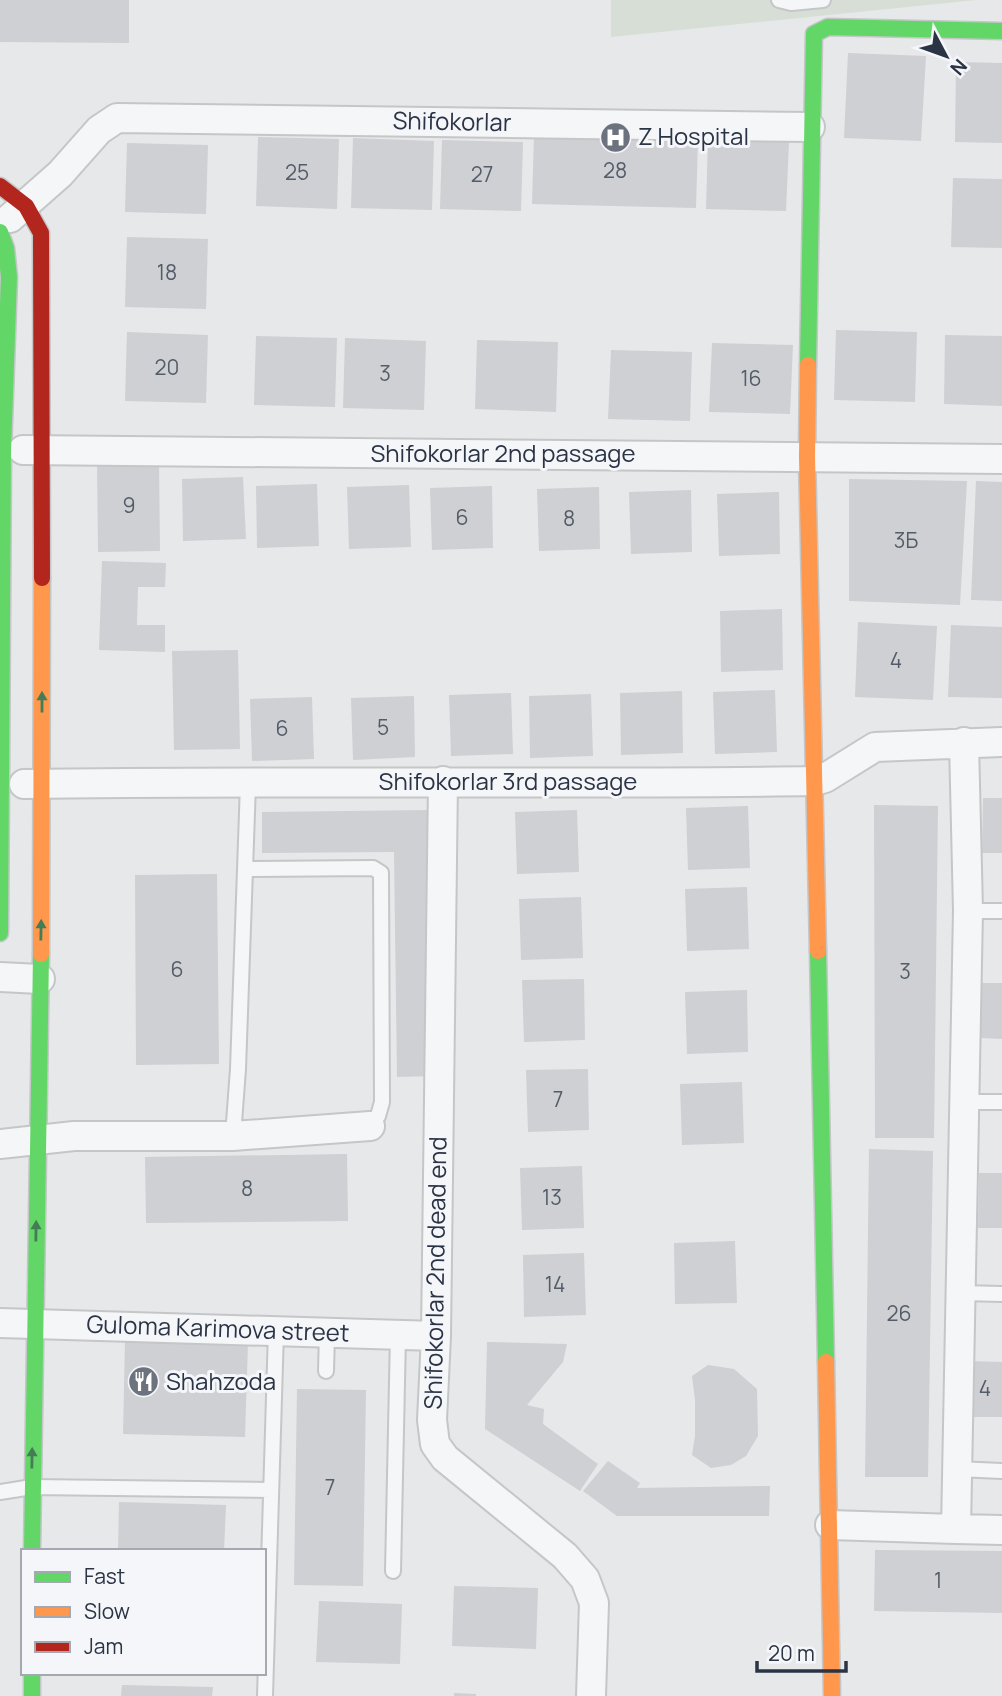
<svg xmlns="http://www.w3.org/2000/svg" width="1002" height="1696" font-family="Manrope,sans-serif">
  <rect width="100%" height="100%" fill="#e6e8ea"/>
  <path fill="#d6ded6" d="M611,0H976L611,37Z"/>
  <path fill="#ced0d3" d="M0,0H129V43L0,42Z
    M848,53L926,56L921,141L844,138Z
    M956,62L1002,63V143L955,142Z
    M534,135L698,139L696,208L532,204Z
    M258,137L339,139L337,209L256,206Z
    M353,138L434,141L432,210L351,208Z
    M708,139L789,142L786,211L706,209Z
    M442,140L523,142L521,211L440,209Z
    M127,143L208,145L206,214L125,212Z
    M953,178L1002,179V248L951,247Z
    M127,237L208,239L206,309L125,307Z
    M836,330L917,332L915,402L834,400Z
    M127,332L208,335L206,403L125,401Z
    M945,335L1002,336V406L944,404Z
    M256,336L337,338L335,407L254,405Z
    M345,338L426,341L424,410L343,408Z
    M477,340L558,342L556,412L475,409Z
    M712,343L793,345L790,414L709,412Z
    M611,350L692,352L690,421L608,419Z
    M159,460L160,551L98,552L97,461Z
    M243,477L246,539L183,541L182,479Z
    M849,479L967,481L960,605L849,601Z
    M976,481L1002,482V601L971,600Z
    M317,484L319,546L257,548L256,486Z
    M409,485L411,547L349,549L347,487Z
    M492,486L493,548L432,550L430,488Z
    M599,487L600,549L539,551L537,489Z
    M691,490L692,552L631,554L629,492Z
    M779,492L780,554L719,556L717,494Z
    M102,561L166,563L165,587H138L137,625H165V652L99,650Z
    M782,609L783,670L721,672L720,611Z
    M858,622L937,626L933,700L855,697Z
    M951,625L1002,627V698L948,697Z
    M238,650L240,749L174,750L172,651Z
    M775,690L777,752L715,754L713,692Z
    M682,691L683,753L621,755L620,693Z
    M511,693L513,754L451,756L449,695Z
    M591,694L593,756L530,758L529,696Z
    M414,696L415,757L353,760L351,698Z
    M312,697L314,759L252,761L250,699Z
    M983,798H1002V853H982Z
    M874,805L938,806L934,1138H875Z
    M748,806L750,868L688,870L686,808Z
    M430,810L434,1076L397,1077L394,852L262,853V812Z
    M577,810L579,872L517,874L515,812Z
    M217,874L219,1064L136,1065L135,875Z
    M747,887L749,949L687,951L685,889Z
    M581,897L583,958L521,960L519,899Z
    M584,979L585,1040L524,1042L522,980Z
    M982,983H1002V1039L981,1038Z
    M747,990L748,1052L687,1054L685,992Z
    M588,1069L589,1130L528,1132L526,1070Z
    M742,1082L744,1143L682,1145L680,1084Z
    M869,1149L933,1151L928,1477H865Z
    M347,1154L348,1221L146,1223L145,1157Z
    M582,1166L584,1228L522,1230L520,1168Z
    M979,1173H1002V1228H978Z
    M735,1241L737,1303L675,1304L674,1243Z
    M584,1253L586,1315L524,1317L523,1255Z
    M125,1339L248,1342L245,1437L123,1434Z
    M487,1342L567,1344L563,1362L527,1405L544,1409L543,1424L598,1464L580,1491L485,1429Z
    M968,1361L1002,1362V1417H967Z
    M708,1365L734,1369L757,1389L758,1436L746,1456L731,1465L711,1468L692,1455L695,1436V1400L692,1376Z
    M297,1389L366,1390L363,1586L294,1585Z
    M608,1461L640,1483L637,1488L770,1486L769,1516H617L583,1491Z
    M119,1502L226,1505L224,1551H118Z
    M875,1550L1002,1551V1613L874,1611Z
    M454,1586L538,1588L536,1649L452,1646Z
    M319,1601L402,1604L400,1664L316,1662Z
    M122,1685L213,1687L212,1696H121Z
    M454,1693L476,1694V1696H454Z"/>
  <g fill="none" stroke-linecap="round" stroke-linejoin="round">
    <defs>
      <path id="lane" d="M779,0L791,3L823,0
        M245,869L373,868L381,873L382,1102L378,1116L370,1126
        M968,911H1002
        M964,1102H1002
        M233,1136L238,1069L248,784
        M961,1293L1002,1294
        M326,1371L327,1333
        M957,1469L1002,1471
        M0,1492L32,1487L271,1490
        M393,1571L398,1335
        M265,1696L276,1331"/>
      <path id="street" d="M10,218L60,174L99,130L117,118L810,127
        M23,450L1002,459
        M443,781L436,1336L432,1420L435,1444L445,1458L565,1556L585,1579L594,1603L591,1696
        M24,784C288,780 552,785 815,781L825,778L875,747L1002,742
        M0,977L40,979
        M0,1144L74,1136H233L370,1126
        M0,1323L436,1336
        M830,1525L956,1529L968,911L964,742
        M956,1529L1002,1530"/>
      <path id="fast" d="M0,232L6,248L9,277L3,451L0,933
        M808,365L814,34L828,27L1002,31
        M818,951L826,1362
        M32,1551L41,954
        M32,1673V1696"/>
      <path id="slow" d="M808,365L807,457L818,951
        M41,954L42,578
        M826,1362L832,1696"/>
      <path id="jam" d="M0,186L26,206L41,233L42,578"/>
    </defs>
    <use href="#lane" stroke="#c4c6c8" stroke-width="18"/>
    <use href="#street" stroke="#c4c6c8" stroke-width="32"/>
    <use href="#fast" stroke="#c4c6c8" stroke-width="19"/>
    <use href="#slow" stroke="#c4c6c8" stroke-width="19"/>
    <use href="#jam" stroke="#c4c6c8" stroke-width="19"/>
    <use href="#lane" stroke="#f5f6f7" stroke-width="14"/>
    <use href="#street" stroke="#f5f6f7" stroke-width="28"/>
    <use href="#fast" stroke="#63d668" stroke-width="16"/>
    <use href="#slow" stroke="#ff974d" stroke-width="16"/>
    <use href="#jam" stroke="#b3261e" stroke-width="16"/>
  </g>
  <defs><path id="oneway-solid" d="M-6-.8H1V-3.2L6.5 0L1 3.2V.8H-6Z" transform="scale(1.75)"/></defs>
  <g fill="#447d55">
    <use href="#oneway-solid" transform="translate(42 702) rotate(-90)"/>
    <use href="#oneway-solid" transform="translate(41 930) rotate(-89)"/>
    <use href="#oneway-solid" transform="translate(36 1231) rotate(-89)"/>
    <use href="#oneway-solid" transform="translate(32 1458) rotate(-89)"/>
  </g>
  <defs>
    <symbol id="hospital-disc" viewBox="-11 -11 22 22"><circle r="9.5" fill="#6c737f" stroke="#f4f6f9"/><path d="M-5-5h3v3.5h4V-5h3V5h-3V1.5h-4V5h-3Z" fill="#fff"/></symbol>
    <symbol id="restaurant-disc" viewBox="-11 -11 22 22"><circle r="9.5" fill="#6c737f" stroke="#f4f6f9"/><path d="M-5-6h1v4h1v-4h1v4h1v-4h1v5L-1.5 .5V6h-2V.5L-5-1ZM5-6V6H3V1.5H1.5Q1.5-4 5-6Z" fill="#fff"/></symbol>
  </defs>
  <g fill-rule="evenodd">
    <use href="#hospital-disc" x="598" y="120" width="35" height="35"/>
    <use href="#restaurant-disc" x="126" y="1364" width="35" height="35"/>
  </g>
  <g text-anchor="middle" stroke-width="6" stroke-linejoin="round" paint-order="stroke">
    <g font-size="21" fill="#545c69">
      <text x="615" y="178">28</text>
      <text x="297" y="180">25</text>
      <text x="482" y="182">27</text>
      <text x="167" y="280">18</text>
      <text x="167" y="375">20</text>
      <text x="385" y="381">3</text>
      <text x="751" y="386">16</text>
      <text x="129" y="513">9</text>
      <text x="462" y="525">6</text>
      <text x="569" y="526">8</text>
      <text x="906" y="548">3Б</text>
      <text x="896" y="668">4</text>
      <text x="383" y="735">5</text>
      <text x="282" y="736">6</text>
      <text x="177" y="977">6</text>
      <text x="905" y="979">3</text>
      <text x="558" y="1107">7</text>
      <text x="247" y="1196">8</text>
      <text x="552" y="1205">13</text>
      <text x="555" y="1292">14</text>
      <text x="899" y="1321">26</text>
      <text x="985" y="1396">4</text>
      <text x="330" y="1495">7</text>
      <text x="938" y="1588">1</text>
    </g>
    <g font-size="24" fill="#2b3445" stroke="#f4f6f9">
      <text transform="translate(452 122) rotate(1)" y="8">Shifokorlar</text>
      <text x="503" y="462">Shifokorlar 2nd passage</text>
      <text x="508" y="790">Shifokorlar 3rd passage</text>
      <text transform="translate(436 1273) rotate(-89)" y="8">Shifokorlar 2nd dead end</text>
      <text transform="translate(218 1329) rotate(2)" y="8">Guloma Karimova street</text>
    </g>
    <g font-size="24" fill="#2b3445" stroke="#f4f6f9" text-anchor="start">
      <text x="638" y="145">Z Hospital</text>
      <text x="166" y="1390">Shahzoda</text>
    </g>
  </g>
  <rect x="21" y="1549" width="245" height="126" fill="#f4f6f9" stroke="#a4a8b1" stroke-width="2"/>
  <rect x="35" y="1572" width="35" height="10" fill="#63d668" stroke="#a4a8b1" stroke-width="2"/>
  <text x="84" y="1584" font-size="21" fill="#2b3445">Fast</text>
  <rect x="35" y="1607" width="35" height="10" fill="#ff974d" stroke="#a4a8b1" stroke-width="2"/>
  <text x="84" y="1619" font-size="21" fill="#2b3445">Slow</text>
  <rect x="35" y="1642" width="35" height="10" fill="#b3261e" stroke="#a4a8b1" stroke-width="2"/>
  <text x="84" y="1654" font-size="21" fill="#2b3445">Jam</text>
  <g transform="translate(946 56) rotate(131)" stroke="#f4f6f9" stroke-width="5" paint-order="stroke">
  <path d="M0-5L12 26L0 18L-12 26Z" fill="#2b3445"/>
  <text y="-10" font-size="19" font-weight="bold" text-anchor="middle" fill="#2b3445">N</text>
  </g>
  <path d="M757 1661v10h89v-10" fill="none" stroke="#2b3445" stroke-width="3.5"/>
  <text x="768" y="1661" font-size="21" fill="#2b3445" stroke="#f4f6f9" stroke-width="5" paint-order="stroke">20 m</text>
</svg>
